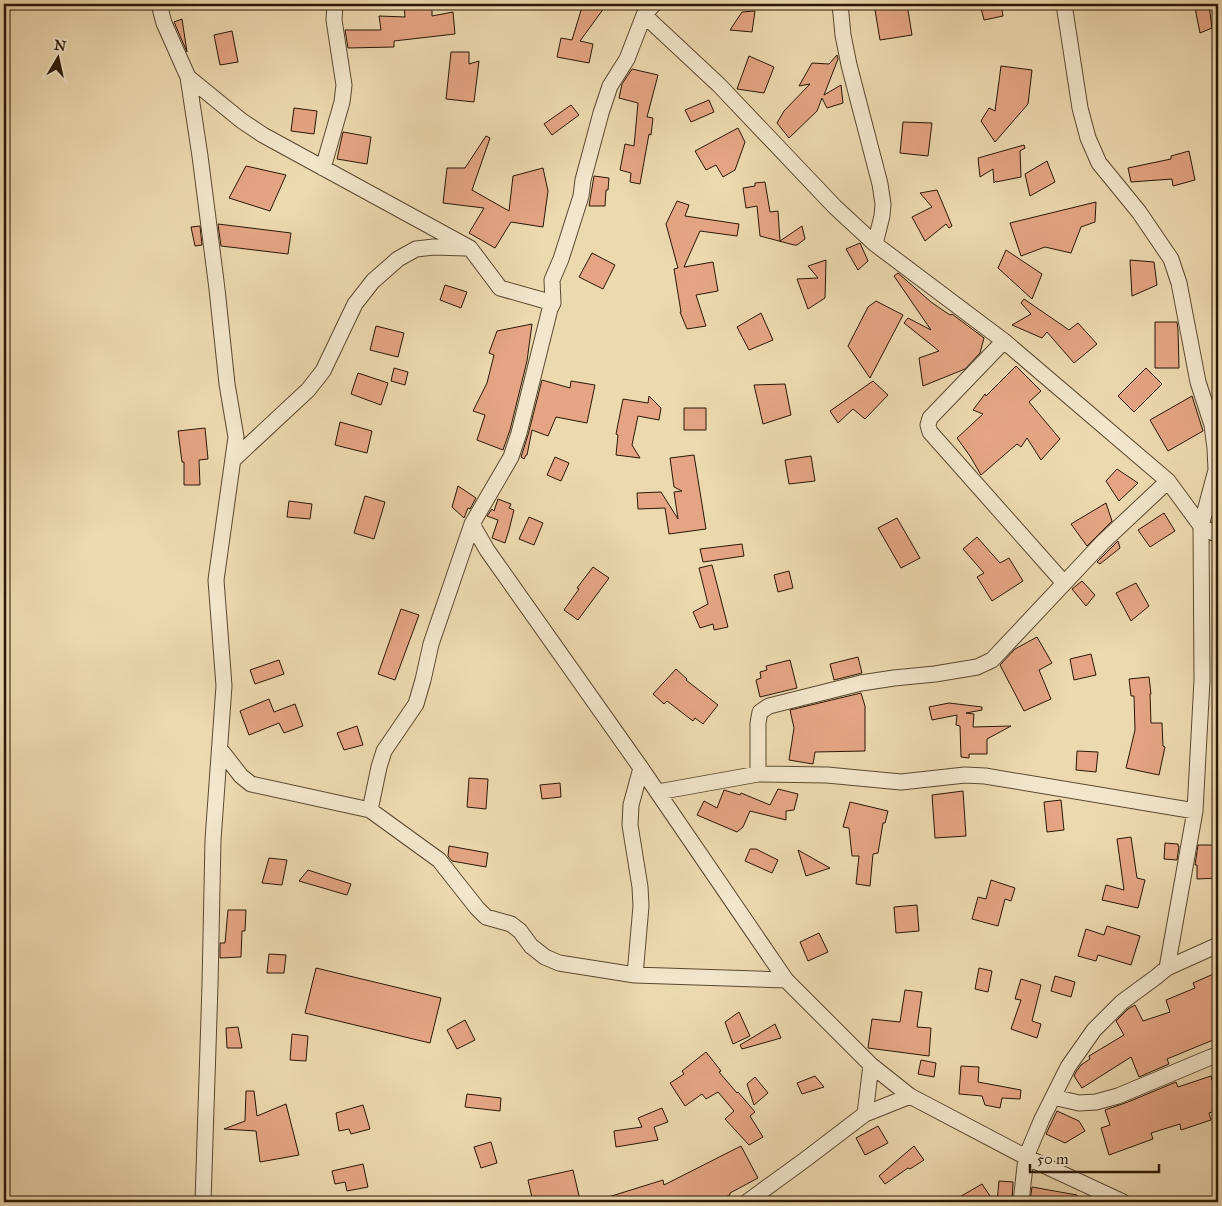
<svg xmlns="http://www.w3.org/2000/svg" width="1222" height="1206" font-family="'IM FELL Great Primer',serif">
  <rect width="100%" height="100%" fill="#edd9b0"/>
  <filter id="stains"><feTurbulence type="fractalNoise" baseFrequency=".004" numOctaves="4"/><feColorMatrix values="0 0 0 0 .2 0 0 0 0 .09 0 0 0 0 .02 0 0 0 .5 -.17"/></filter>
  <radialGradient id="worn" r=".72"><stop offset=".6" stop-color="#630" stop-opacity="0"/><stop offset="1" stop-color="#630" stop-opacity=".3"/></radialGradient>
  <path fill="#e5a584" stroke="#291704" d="M404,4H432V16L453,12L455,34L394,41V47L348,48L345,30H381L379,16L405,17Z
    M600,4H607L580,41L593,44L589,63L557,57L561,38L572,40L582,7Z
    M874,4H907L912,35L880,40Z
    M980,4H1001L1003,16L984,20Z
    M1209,5L1212,28L1200,33L1195,8Z
    M755,11L752,32L730,30L742,12Z
    M182,19L187,52L174,22Z
    M232,31L238,62L220,65L214,35Z
    M451,52H469V64L479,61L474,102L446,99Z
    M837,55L838,59L824,95L841,85L843,103L827,108L822,98L817,111L789,138L777,123L784,111L810,84L799,86L812,63L829,64Z
    M749,56L774,67L764,93L737,89Z
    M1001,66L1032,70L1028,104L995,142L981,121L989,108L995,111Z
    M632,69L658,75L647,117L653,118L651,135L649,134L640,184L630,182L631,173L620,170L625,144L634,146L638,103L619,98L622,84Z
    M709,100L714,112L691,122L685,110Z
    M571,105L579,115L552,135L544,124Z
    M294,108L317,111L314,134L291,131Z
    M903,122L932,123L928,156L900,153Z
    M738,128L745,142L735,170L723,177L716,165L706,170L695,151Z
    M343,132L371,137L367,164L337,159Z
    M486,136L490,138L472,190L509,211L513,176L543,168L548,191L543,227L511,222L495,248L469,233L484,208L443,203L447,168H465Z
    M1024,145L1025,148L1020,151L1021,177L996,182V181L994,183L993,169L980,177L978,158Z
    M1189,151L1195,180L1173,186L1172,179L1131,182L1128,168L1171,159V156Z
    M1047,161L1055,182L1030,196L1025,174Z
    M246,166L286,175L270,211L229,198Z
    M594,176L609,178L608,190H606L605,206H589Z
    M765,182L770,212L778,211L780,241L802,226L805,239L797,245H794L760,236L757,206L746,208L743,188L755,186V183Z
    M937,190L952,226L949,228L946,224L925,241L912,217L932,207L920,193Z
    M677,201L689,205L685,216L739,224L737,236L700,231L684,267L713,262L718,291L696,295L706,326L687,329L680,312H681L674,269L678,268L666,224Z
    M1096,202L1095,222L1081,227L1071,253L1045,247L1021,256L1010,223Z
    M218,224L291,233L288,254L221,246Z
    M200,226L202,245L195,246L191,227Z
    M860,243L868,261L858,270L846,249Z
    M1006,250L1042,274L1032,299L998,268Z
    M592,253L615,265L603,289L579,277Z
    M826,260L825,298L808,309L797,279L818,278L808,266Z
    M1130,260L1154,262L1157,285L1132,296Z
    M898,273L931,302L950,315L952,314L984,338L980,353L965,369L923,386L919,358L939,351L904,323L908,318L931,330L894,276Z
    M445,285L467,292L461,308L440,300Z
    M1024,299L1069,330L1078,323L1097,344L1074,363L1047,332L1042,338L1012,325L1031,314L1021,303Z
    M876,301L903,315L870,378L848,346L868,307Z
    M761,313L773,340L749,350L737,327Z
    M1155,322H1177L1178,330L1179,368H1155Z
    M532,324L527,361L510,430L503,450L477,440L485,415L473,411L487,383L494,355L489,353L497,331Z
    M376,326L404,333L398,357L370,350Z
    M1016,366L1041,391L1029,402L1060,439L1041,460L1027,438L1021,447L1017,444L981,475L970,456L957,438L983,414L973,410L985,394L986,396Z
    M394,368L408,372L405,385L391,381Z
    M1146,368L1162,384L1134,412L1118,396Z
    M358,373L388,383L381,405L351,394Z
    M542,380L570,388L571,381L595,385L587,423L556,417L548,436L532,430L527,455H526L524,459L521,457L528,435Z
    M873,381L888,395L865,419L853,409L838,423L830,411Z
    M785,384L791,415L763,424L754,385Z
    M649,396L661,408L659,420L638,416L632,445L640,458L616,455L618,435L616,434L623,399L648,403Z
    M1192,396L1203,431L1168,451L1150,420Z
    M684,408H706V430H684Z
    M340,422L372,431L367,453L335,445Z
    M205,428L208,459L199,460L200,485H184V462H182L178,431Z
    M694,455L706,529L669,534L665,508L638,509L637,493L661,492L678,519L674,492L682,491L674,487L670,458Z
    M811,456L815,481L789,484L785,460Z
    M555,457L569,463L561,481L547,475Z
    M1117,469L1138,483L1119,501L1106,481Z
    M458,486L476,498L470,509L468,508L464,518L452,507Z
    M365,496L385,502L374,539L354,533Z
    M498,499L511,504L509,508L514,510L509,530L505,543L492,538L498,520L487,516L492,509L494,511Z
    M289,501L312,504L310,519L287,517Z
    M1106,503L1112,521L1087,546L1071,524Z
    M1164,513L1175,531L1150,547L1138,530Z
    M529,517L543,523L534,545L519,539Z
    M897,518L920,558L901,568L878,528Z
    M977,537L1000,563L1009,558L1023,581L992,601L977,577L984,573L963,549Z
    M1118,541L1120,548L1100,564L1097,562Z
    M742,544L744,556L703,562L700,549Z
    M712,565L728,627L714,630L713,624L700,628L693,612L708,604L699,568Z
    M593,567L609,578L578,620L564,610L579,589L577,588Z
    M789,571L793,588L778,592L774,575Z
    M1082,581L1095,595L1086,606L1072,589Z
    M1136,583L1149,606L1131,621L1116,593Z
    M401,609L419,615L395,680L378,674Z
    M1037,637L1052,663L1039,670L1051,699L1024,711L1000,665L1015,649Z
    M1091,654L1096,675L1074,680L1070,659Z
    M858,657L862,673L834,680L830,664Z
    M279,660L284,674L255,684L250,670Z
    M790,660L797,688L760,697L756,680L761,678L760,672L767,670L766,666Z
    M676,669L687,679L686,680L718,705L703,724L695,718L693,721L667,701L664,704L653,694Z
    M1149,677L1151,694H1150L1151,723H1162L1163,746L1165,747L1159,775L1126,768L1135,730L1134,696H1131L1129,679Z
    M861,693L865,706V751L815,752L813,764L789,760L794,728L790,710Z
    M269,699L274,712L295,704L303,726L284,733L279,723L249,735L240,711Z
    M949,703L982,707V710L966,713L974,714L973,727L1011,726L987,739V754H969V758L961,757L960,726L956,725L957,715L932,720L929,707Z
    M357,726L363,745L344,750L337,733Z
    M1077,751L1098,752L1096,772L1076,770Z
    M469,778L488,779L486,809L467,807Z
    M560,783L561,797L542,799L540,785Z
    M778,789L798,794L794,810L786,811V820L750,811L743,827L737,832L697,815L704,801L717,808L724,790L740,795L741,793L770,805Z
    M963,791L966,836L935,838L932,795Z
    M1061,800L1064,830L1047,832L1044,802Z
    M850,802L888,811L885,823H883L878,853L873,854L870,886L856,884L859,856H852L849,828L843,827Z
    M1131,837L1137,878L1145,880L1138,908L1102,900L1106,885L1124,890L1117,839Z
    M1165,843L1178,844V846H1179L1177,860L1164,859Z
    M1198,845H1218V878L1197,879V865H1195Z
    M449,846L488,853L486,867L452,861L448,856Z
    M750,849H756L778,860L772,873L745,861Z
    M798,850L830,868L806,876Z
    M269,858L287,860L282,885L262,883Z
    M308,870L351,884L347,895L299,881Z
    M991,880L1015,888L1011,901L1005,899L998,926L972,919L978,897L986,899Z
    M917,905L919,931L896,933L894,907Z
    M228,910H246L245,931H242L241,957L220,958V943H225Z
    M1107,926L1140,936L1131,965L1098,955L1096,961L1078,956L1086,929L1104,935Z
    M819,933L828,952L808,961L800,942Z
    M269,954L286,955L284,973H267Z
    M316,968L441,998L430,1043L305,1013Z
    M979,968L992,971L988,992L975,989Z
    M1218,972V1002L1213,1004L1218,1016V1038L1167,1059L1169,1064L1139,1077L1131,1057L1082,1088L1074,1076L1076,1072L1081,1065L1090,1059L1089,1056L1124,1035L1116,1021L1128,1009L1135,1005L1143,1021L1170,1012L1166,1000L1195,988L1193,983Z
    M1055,976L1075,982L1071,997L1051,991Z
    M1021,979L1041,985L1032,1021L1041,1024L1037,1038L1011,1029L1021,1000L1015,999Z
    M905,990L922,992L917,1027L931,1028L929,1056L868,1048L872,1019L900,1022Z
    M739,1012L750,1036L733,1044L725,1022Z
    M465,1020L475,1040L457,1049L447,1030Z
    M775,1024L781,1038L742,1049L740,1045Z
    M238,1027L242,1048H227L226,1028Z
    M292,1034L308,1036L306,1061L290,1060Z
    M706,1052L721,1071L719,1072L737,1093L738,1092L755,1112L750,1116L763,1137L749,1145L725,1119L734,1111L718,1092L706,1099L702,1094L685,1106L670,1083L684,1074L682,1071Z
    M921,1060L936,1063L934,1077L918,1074Z
    M961,1066L979,1067L978,1082L1021,1090L1020,1099L1002,1098L1000,1108L985,1105L982,1096L959,1094Z
    M815,1076L824,1087L802,1094L797,1083Z
    M1211,1076L1218,1099V1110L1209,1113L1211,1120L1181,1130L1180,1124L1151,1133L1153,1139L1109,1155L1101,1128L1110,1125L1105,1110L1128,1102L1176,1082L1178,1087Z
    M755,1077L768,1093L754,1105L747,1084Z
    M246,1091H254L257,1116L286,1104L299,1155L260,1162L256,1131L224,1129L245,1121Z
    M467,1094L501,1098L500,1111L465,1107Z
    M363,1105L370,1129L351,1134L349,1129L339,1131L336,1113Z
    M662,1108L668,1122L654,1127L658,1140L616,1147L614,1131L642,1127L638,1118Z
    M1057,1111L1079,1121L1085,1131L1065,1143L1046,1134Z
    M878,1126L888,1143L865,1155L856,1138Z
    M491,1142L497,1163L481,1168L474,1147Z
    M741,1146L758,1178L730,1193V1195L713,1202H603L602,1199L663,1180L664,1185Z
    M914,1146L924,1160L910,1169L908,1168L885,1184L879,1176Z
    M363,1164L368,1187L347,1191L345,1182L335,1184L332,1171Z
    M573,1170L580,1200L572,1202H533L528,1180Z
    M999,1181L1013,1182L1012,1202H997Z
    M982,1184L994,1202H951Z
    M1032,1187L1077,1195V1202H1030Z"/>
  <g fill="none" stroke-linecap="round" stroke-linejoin="round">
    <defs>
      <path id="minor" d="M159,4L164,23L188,77L200,156L217,289L227,384L236,437L216,580L224,686L213,840L210,985L203,1202
        M840,4L843,35L849,65L880,184L883,204L882,216L875,244
        M1064,4L1080,108L1088,138L1099,163L1139,212L1171,259L1179,283L1198,382L1212,425L1215,448L1216,470L1201,526L1202,680L1195,811L1167,968
        M644,15L719,85L835,207L875,244L1004,341L1168,481L1201,526L1218,535
        M188,77L242,121L263,135L470,248L500,288L553,303
        M323,168L342,102L344,85L334,20L335,4
        M1004,341L930,418L928,425L930,432L1064,583
        M234,459L308,390L323,371L355,304L373,281L398,259L416,249L434,247L466,248
        M472,524L487,550L641,768L786,980L871,1065L910,1096L1026,1157L1123,1202
        M220,749L241,776L251,784L370,810L439,860L477,908L486,917L511,924L520,931L531,946L545,957L559,963L635,975L786,980
        M758,774V723L760,712L769,706L861,683L894,678L935,674L977,667L992,660L1103,542L1168,481
        M658,792L758,774L827,775L901,782L965,775L985,776L1195,811
        M370,810L379,767L384,751L416,704L423,680L431,644L472,524L511,457L519,433L550,309L553,303L552,280L561,259L581,196L583,180L601,113L610,86L627,59L644,15L654,4
        M635,975L641,906L640,887L630,825L631,805L641,768
        M1053,1097L1079,1103L1096,1102L1118,1096L1211,1057L1218,1055
        M865,1114L871,1065
        M747,1202L806,1159L865,1114L910,1096
        M1021,1202L1026,1157L1042,1119L1068,1067L1094,1030L1122,1002L1156,977L1167,968L1218,945"/>
    </defs>
    <use href="#minor" stroke="#5a482f" stroke-width="17"/>
    <use href="#minor" stroke="#f3e6cc" stroke-width="15"/>
  </g>
  <rect width="1222" height="1206" fill="none" stroke="#edd9b0" stroke-width="20"/>
  <rect x="5" y="5" width="1212" height="1196" fill="none" stroke="#291704" stroke-width="2.5"/>
  <rect x="10" y="10" width="1202" height="1186" fill="none" stroke="#291704"/>
  <g transform="translate(58 58) rotate(9)" stroke="#f3e6cc" stroke-width="4" paint-order="stroke">
  <path d="M0-4L9 19L0 12L-9 19Z" fill="#291704"/>
  <text y="-8" font-size="14" font-weight="bold" text-anchor="middle" fill="#291704">N</text>
  </g>
  <path d="M1030 1164v8h129v-8" fill="none" stroke="#291704" stroke-width="2.5"/>
  <text x="1037" y="1164" font-size="15" fill="#291704" stroke="#f3e6cc" stroke-width="4" paint-order="stroke">50 m</text>
  <rect width="100%" height="100%" filter="url(#stains)"/>
  <rect width="100%" height="100%" fill="url(#worn)"/>
</svg>
